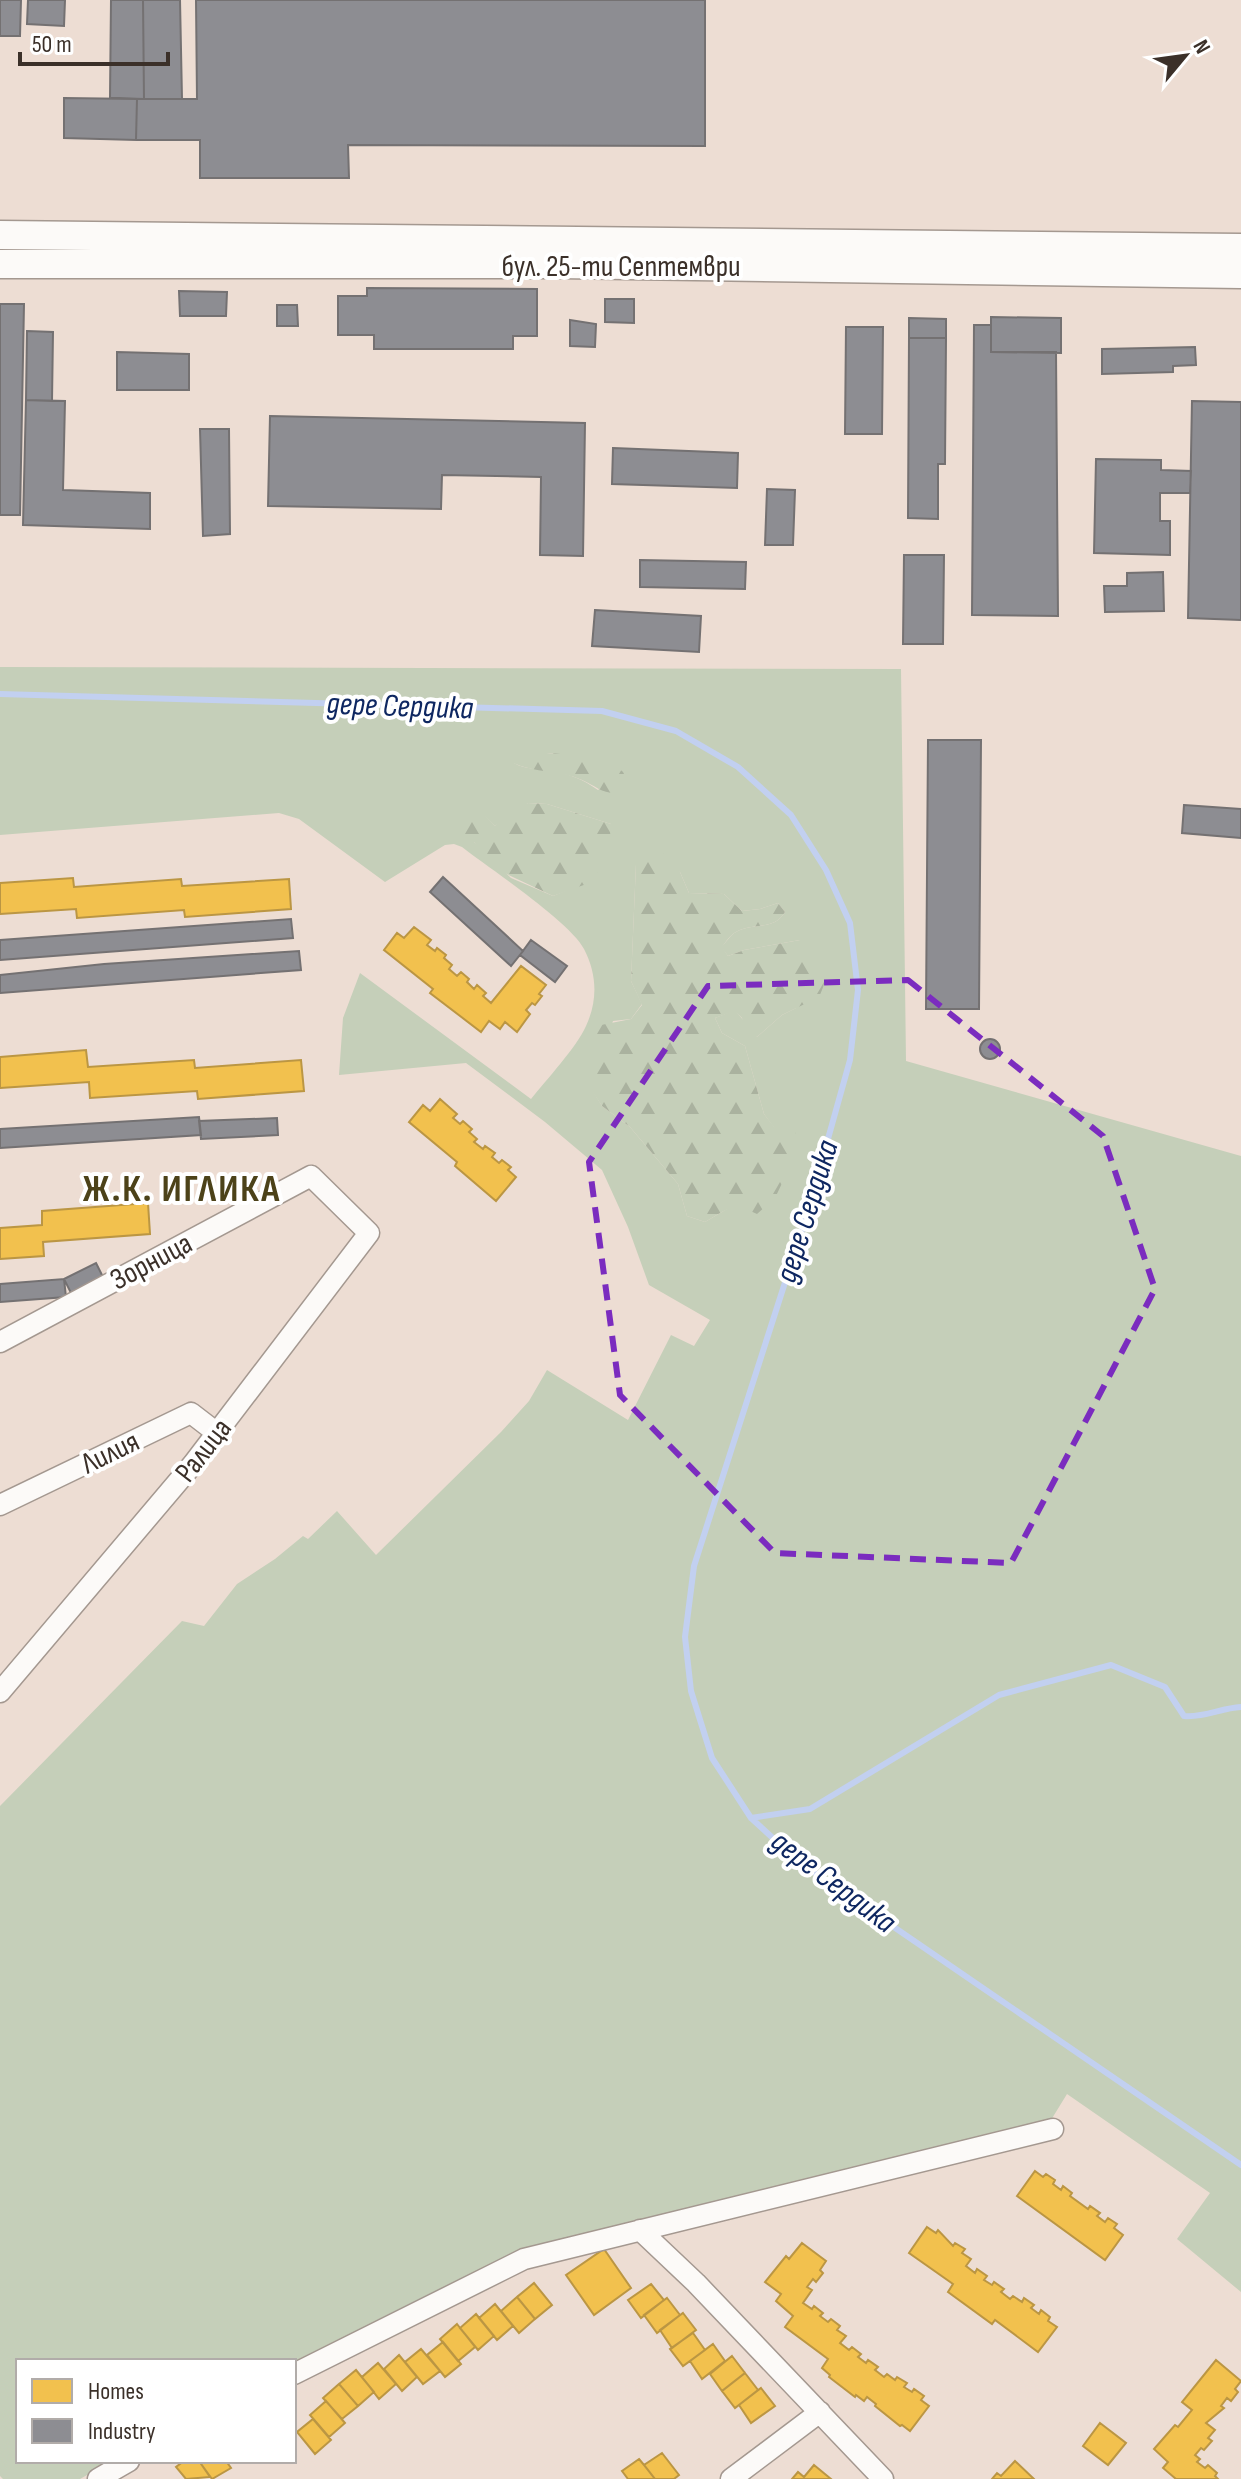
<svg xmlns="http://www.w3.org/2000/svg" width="1241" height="2479" font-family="'Sofia Sans Condensed',sans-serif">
  <defs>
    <pattern id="forest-firs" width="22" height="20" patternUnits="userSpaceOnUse" patternTransform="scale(2)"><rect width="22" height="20" fill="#c5cfb9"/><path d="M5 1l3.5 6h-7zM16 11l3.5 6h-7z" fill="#aab29f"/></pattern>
  </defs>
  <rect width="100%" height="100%" fill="#edddd3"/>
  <path fill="#c5cfb9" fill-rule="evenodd" d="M0,667L901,669L906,1061L1241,1156V2292L1177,2239L1210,2193L1067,2094L1051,2120L521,2251L294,2364V2361H18V2461H112L80,2479H3L0,2476V1806L182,1621L204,1626L237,1584L275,1559L303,1536L308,1539L337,1511L376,1555L501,1432L529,1401L547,1370L628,1420L671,1335L694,1346L710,1320L649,1285L628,1227L602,1170L545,1122L466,1063L339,1075L343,1018L360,973L531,1099C547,1079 576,1048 586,1026C598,1000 597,974 584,949C570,922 489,868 462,847L454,844L445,845L385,882L299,819L279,813L0,835ZM550,753L607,763L622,771L598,790C584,780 568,773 551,771C537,768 526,770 514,763ZM528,803L547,804L611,824L570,889L553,896L511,878L474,842L481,812L495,826ZM636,864L680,872L689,893L724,894L742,911L760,909L778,903L785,912C774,931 753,922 736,932C730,935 726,943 721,947L728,956L744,950L800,940L796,1008L782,1015L757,1037L735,1010L715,1018L722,1033L745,1046L764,1114L775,1129L741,1206H732L705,1222L687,1216L678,1184L630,1127L602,1106L591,1088L613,1021L631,1019L642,1004L631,981Z"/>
  <path fill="url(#forest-firs)" d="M534,753C555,753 609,755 623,772C625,775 626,780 627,784L618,793C602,794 596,786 582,780C560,770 535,773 513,763L523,755Z
    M528,803L547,804L611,824L609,851L592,882L553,896L494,868L474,842L461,840L453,834C459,820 465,813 481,811L495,826L515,808Z
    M651,853L664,854L680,872L689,893L724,894L742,911L760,909L778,903L785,912C774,931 753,922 736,932C730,935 726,942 722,947L728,956L744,950L800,940C824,958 833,968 819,997L782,1015L757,1037L745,1032L742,1018L735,1011L715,1018L722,1033L745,1046L764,1114L775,1128L788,1115L799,1117L785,1177L775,1198L757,1214C732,1202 728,1209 705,1222L687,1216L678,1184L630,1127L602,1106L590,1088L598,1059L593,1039L601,1025L631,1019L642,1005L631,981L636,864Z"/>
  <path fill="#f2c14e" stroke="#bb9643" stroke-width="2" d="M73,878L74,887L181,879L182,886L289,879L291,909L185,917L184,910L77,918L76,909L0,914V883Z
    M414,927L431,940L427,945L435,951L437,948L446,955L444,958L452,965L449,969L457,976L461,972L469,979L467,982L474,989L477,985L486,993L483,996L491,1003L521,966L546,985L539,994L542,996L535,1005L532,1003L526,1010L530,1014L517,1032L505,1022L500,1029L489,1021L481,1032L430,993L433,989L384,950L397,933L404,938Z
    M86,1050L88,1067L194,1060L195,1068L301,1060L304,1091L198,1099L197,1091L90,1098L89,1082L0,1088V1057Z
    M440,1099L457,1114L453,1118L460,1124L463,1121L472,1129L469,1132L477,1139L474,1142L483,1149L485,1146L495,1153L492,1157L499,1163L502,1160L511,1167L508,1170L516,1177L496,1201L455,1166L457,1162L409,1122L423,1105L430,1111Z
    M148,1203L150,1234L43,1242L44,1256L0,1259V1228L42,1225V1211Z
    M1035,2171L1043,2177L1046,2174L1055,2180L1053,2184L1061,2190L1063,2186L1072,2193L1070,2196L1088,2209L1090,2206L1100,2213L1097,2216L1105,2222L1108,2218L1117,2224L1114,2228L1123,2235L1105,2260L1017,2196Z
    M927,2227L936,2233L938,2230L953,2246L955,2243L965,2249L962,2253L971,2259L966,2266L975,2273L977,2269L987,2276L984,2280L992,2285L994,2282L1004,2289L1001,2292L1010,2299L1013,2296L1022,2302L1024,2298L1034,2305L1031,2308L1039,2314L1041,2310L1050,2317L1048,2321L1057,2327L1038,2352L995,2320L992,2324L948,2292L953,2284L909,2253Z
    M802,2243L826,2261L820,2270L823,2273L816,2282L813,2279L807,2287L812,2290L803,2303L812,2309L814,2306L823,2313L820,2316L828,2322L831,2319L840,2326L837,2330L846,2336L840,2343L849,2350L852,2347L861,2354L858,2357L866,2363L868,2360L878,2367L875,2370L884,2377L887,2374L895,2380L897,2377L907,2383L904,2387L912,2392L914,2389L924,2396L921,2400L929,2406L910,2431L902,2425L900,2426L875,2406L876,2404L867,2397L864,2401L856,2395L855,2397L829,2377L830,2375L822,2368L828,2359L785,2327L793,2316L776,2301L781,2294L765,2282L786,2256L789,2259Z
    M604,2249L631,2288L594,2315L566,2275Z
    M534,2283L552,2305L535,2319L517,2297Z
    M651,2284L664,2300L641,2318L628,2300Z
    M517,2297L535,2319L519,2333L501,2311Z
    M667,2298L680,2315L657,2333L644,2315Z
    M495,2304L513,2326L497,2340L479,2318Z
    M683,2313L696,2330L672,2348L660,2330Z
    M476,2314L494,2336L478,2350L460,2328Z
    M457,2324L475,2347L458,2361L440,2339Z
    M693,2333L705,2350L683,2366L670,2349Z
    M443,2342L461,2364L445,2377L427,2355Z
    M713,2344L725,2361L702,2379L690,2361Z
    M421,2349L440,2371L423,2384L405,2362Z
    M399,2355L417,2377L402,2391L384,2369Z
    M732,2356L745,2373L722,2391L710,2374Z
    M1216,2360L1241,2381L1235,2389L1238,2392L1231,2401L1227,2398L1221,2406L1224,2408L1206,2423L1215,2430L1208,2438L1212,2441L1204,2450L1201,2448L1195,2455L1200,2459L1197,2462L1205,2468L1208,2465L1217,2473L1215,2476L1218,2479H1176L1163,2468L1168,2462L1154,2449L1175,2425L1178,2427L1192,2410L1182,2402Z
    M378,2363L396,2384L379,2399L362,2377Z
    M356,2370L374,2392L358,2406L339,2384Z
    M745,2373L758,2390L735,2408L722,2391Z
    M339,2384L358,2406L342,2419L323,2398Z
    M761,2388L775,2406L751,2423L739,2405Z
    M326,2401L345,2423L329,2437L310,2415Z
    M313,2419L331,2440L315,2454L297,2432Z
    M1100,2423L1126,2443L1108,2465L1083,2446Z
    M662,2453L679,2475L674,2479H655L644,2465Z
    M639,2459L644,2465L655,2479H628L622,2471Z
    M184,2461H199L210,2477L186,2479L176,2467Z
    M199,2461H226L231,2468L212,2479Z
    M1015,2461L1034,2479H992L997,2473L1001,2476Z
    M814,2465L831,2479H792L798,2472L804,2477Z"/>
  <path fill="#8d8d92" stroke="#747172" stroke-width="2" d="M0,0H21L20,36H0Z
    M28,0H65L64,26L27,24Z
    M111,0H143L144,99L110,98Z
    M143,0H180L182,99H144Z
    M196,0H705V146L348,145L349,178H200V140H136L137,99H197Z
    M64,98L137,99L136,140L64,138Z
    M367,288L537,289V336H513V349H374V335H338V296H367Z
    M179,291L227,292L226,316H180Z
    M605,299H634V323L605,322Z
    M0,304H24L20,515H0Z
    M277,305H297L298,326H277Z
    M991,317L1061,318V353L991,352Z
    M909,318L946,319V338H909Z
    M570,320L596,324L595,347L570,346Z
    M974,325H991V352H1056L1058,616L972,615Z
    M846,327H883L882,434H845Z
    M27,331L53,332L52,401L26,400Z
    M909,338H946L945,464H938V519L908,518Z
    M1195,347L1196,365L1173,366V372L1102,374V349Z
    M117,352L189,354V390H117Z
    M26,400L65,401L63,490L150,493V529L23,525Z
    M1192,401L1241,402V620L1188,618Z
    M270,416L585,423L583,556L540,555L541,477L442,475L441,509L268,506Z
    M200,429H229L230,534L203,536Z
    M613,448L738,453L737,488L612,484Z
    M1096,459L1161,460V470L1191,471L1190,493H1160V521H1170V555L1094,553Z
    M767,489L795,490L793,545H765Z
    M904,555H944L943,644H903Z
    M640,560L746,562L745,589L640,587Z
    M1163,572L1164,611L1105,612L1104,586H1127V573Z
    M595,610L701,616L699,652L592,646Z
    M928,740H981L979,1009H926Z
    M1184,805L1241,809V838L1182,833Z
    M443,877L523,951L511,966L430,892Z
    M291,919L293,938L0,960V940Z
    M531,940L567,966L555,982L520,955Z
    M299,951L301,970L0,993V975L104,964Z
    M980 1049a10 10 0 1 1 20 0a10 10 0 1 1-20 0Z
    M199,1117L201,1135L0,1148V1129Z
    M277,1118L278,1135L201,1139L199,1121Z
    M96,1263L103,1277L71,1293L64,1279Z
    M64,1279L66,1297L0,1302V1284Z"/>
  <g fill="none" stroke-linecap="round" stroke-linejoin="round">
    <path stroke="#c2d0f0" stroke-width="6" d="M0,694L602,711L676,731L738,767L791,815L826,870L850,923L858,990L850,1060L807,1214L694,1566L685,1637L691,1691L712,1758L751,1818L799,1862L1241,2165
      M751,1818L810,1809L999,1695L1111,1665L1165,1687L1184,1716C1204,1718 1221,1708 1241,1707"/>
    <defs>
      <path id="street" d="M0,1342L311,1176L369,1233L193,1464L0,1692
        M0,1505L191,1413L217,1433
        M640,2230L696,2283L883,2479
        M294,2374L524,2259L1053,2129
        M98,2479L129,2461
        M731,2479L820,2412"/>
      <path id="secondary" d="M0,235L1241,248
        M0,264H558L1241,274"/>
    </defs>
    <use href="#street" stroke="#a49890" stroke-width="23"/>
    <use href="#secondary" stroke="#a49890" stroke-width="31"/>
    <use href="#street" stroke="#fcfaf8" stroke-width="20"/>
    <use href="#secondary" stroke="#fcfaf8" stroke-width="28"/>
  </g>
  <path fill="none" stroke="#7b2cbf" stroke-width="6" stroke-dasharray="16 10" stroke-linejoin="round" d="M908,980L1103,1136L1155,1289L1011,1563L775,1553L620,1395L589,1162L708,986Z"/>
  <g text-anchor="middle" stroke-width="8" stroke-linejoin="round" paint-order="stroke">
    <g font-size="30" fill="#3b3029" stroke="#fff">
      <text x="621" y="276">бул. 25-ти Септември</text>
      <text transform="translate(151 1261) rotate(-28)" y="10">Зорница</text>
      <text transform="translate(203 1450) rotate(-52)" y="10">Ралица</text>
      <text transform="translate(110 1452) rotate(-26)" y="10">Лилия</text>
    </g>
    <g font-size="32" font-style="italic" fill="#0e2761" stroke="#fff">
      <text transform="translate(400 705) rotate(2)" y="11">дере Сердика</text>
      <text transform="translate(806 1211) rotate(-73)" y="11">дере Сердика</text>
      <text transform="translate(834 1881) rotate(37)" y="11">дере Сердика</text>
    </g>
    <g font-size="38" font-weight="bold" letter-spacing="2" fill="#4c4219" stroke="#fff">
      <text x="182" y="1201">Ж.К. ИГЛИКА</text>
    </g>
  </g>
  <rect x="16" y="2359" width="280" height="104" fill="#ffffff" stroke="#b1aca9" stroke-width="2"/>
  <rect x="32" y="2379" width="40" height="24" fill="#f2c14e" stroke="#b1aca9" stroke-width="2"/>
  <text x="88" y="2399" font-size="24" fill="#3b3029">Homes</text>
  <rect x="32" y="2419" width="40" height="24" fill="#8d8d92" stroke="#b1aca9" stroke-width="2"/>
  <text x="88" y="2439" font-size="24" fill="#3b3029">Industry</text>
  <g transform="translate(1185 56) rotate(61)" stroke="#ffffff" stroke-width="6" paint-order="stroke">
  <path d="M0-6L14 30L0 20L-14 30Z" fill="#3b3029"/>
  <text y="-12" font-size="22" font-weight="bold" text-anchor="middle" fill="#3b3029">N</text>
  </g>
  <path d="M20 52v12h148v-12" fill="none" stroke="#3b3029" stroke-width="4"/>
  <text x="32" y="52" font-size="24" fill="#3b3029" stroke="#ffffff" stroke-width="6" paint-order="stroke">50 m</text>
</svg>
